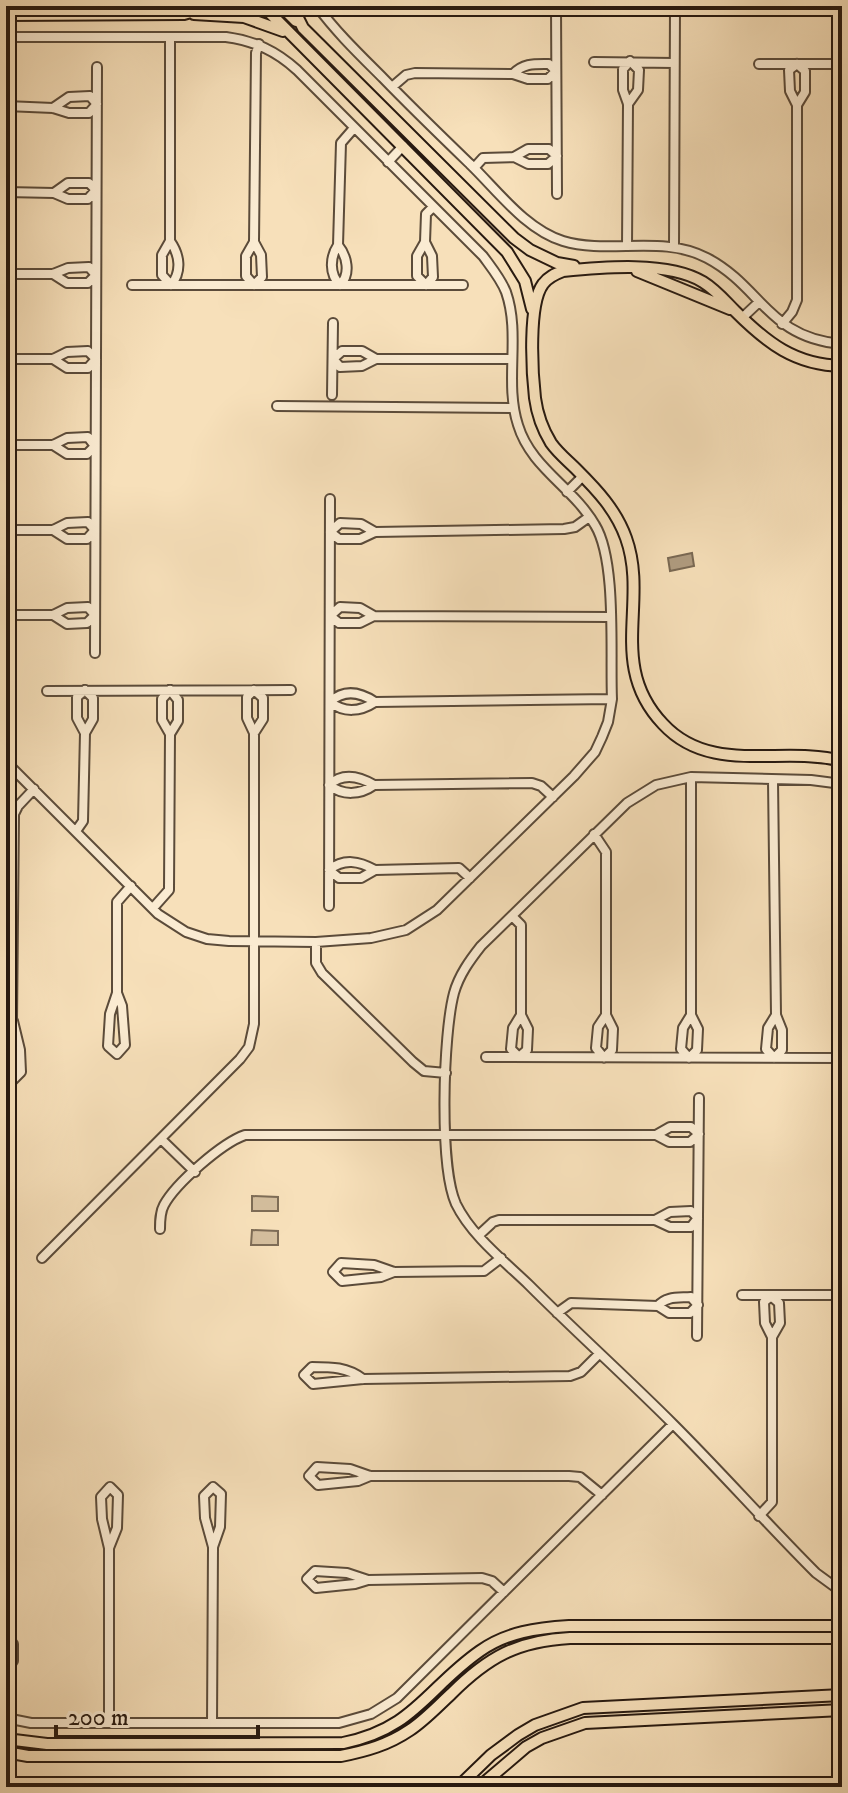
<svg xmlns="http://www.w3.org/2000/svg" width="848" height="1793" font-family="'IM FELL DW Pica',serif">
  <rect width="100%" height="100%" fill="#f7e0ba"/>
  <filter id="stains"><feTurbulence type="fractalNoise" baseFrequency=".0025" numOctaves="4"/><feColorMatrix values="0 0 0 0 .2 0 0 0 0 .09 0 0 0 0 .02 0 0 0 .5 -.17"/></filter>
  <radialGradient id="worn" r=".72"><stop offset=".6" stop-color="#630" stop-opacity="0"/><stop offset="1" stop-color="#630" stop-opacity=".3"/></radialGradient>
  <path fill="#d4be9d" stroke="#7e6c56" stroke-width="2" d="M252,1196L278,1197V1211H252Z
    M252,1230L278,1231V1245H251Z"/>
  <path fill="#b09c80" stroke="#796853" stroke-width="2" d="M692,553L694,566L670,571L668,558Z"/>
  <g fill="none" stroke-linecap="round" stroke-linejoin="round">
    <defs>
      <path id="minor" d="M317,6C336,32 360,55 383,78C411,107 440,135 470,164C497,190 525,229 563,241C609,255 662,234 707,258C762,287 768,338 842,344
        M556,6L557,194
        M6,37H226C255,41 276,51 297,70L483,256C491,267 501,279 506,292C521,335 504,382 518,425C531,468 573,487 595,525C617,561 610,654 612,699L608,722L602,737L595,752L574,776L437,910L406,930L371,938L316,942L229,941L207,939L186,932L158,914L6,762
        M170,38V241C180,255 182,272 171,285L162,275V255L170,241
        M594,62L674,63
        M759,64H842
        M392,87L406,75L415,73L513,74L528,79H548L556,71L549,64C534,64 524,63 513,74
        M6,106L53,108L69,113H89L97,104L90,96L69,97L53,108
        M388,162L403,146
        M474,168L483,158L514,157L528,149H549L557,156L548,164H528L514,157
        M6,192L54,193L68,199H88L96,190L89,183H68L54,193
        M254,242L261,255L262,277L254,285L246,276V256L254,242L256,53L259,44
        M425,242L432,256L433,277L426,285L417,276V256L425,242L426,214L433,207
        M338,245C347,256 351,274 340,285C329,274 330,257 338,245L341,143L354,128
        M627,246L628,104L623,90V69L630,61L639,70L638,90L628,104
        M674,247L675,6
        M6,274H53L68,268L89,267L96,275L88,283H67L53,274
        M132,285H463
        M742,318L759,302
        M782,324L792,312L797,300V105L790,91L789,70L797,64L805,71V92L797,105
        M6,359H53L67,352L88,351L96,359L88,368H67L53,359
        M376,359L362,351H342L333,359L340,367L362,366L376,359H512
        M332,395L333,323
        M277,406L513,408
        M6,445H53L67,438L88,437L95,446L87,454H67L53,445
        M567,492L583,476
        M6,530H53L67,523L88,522L95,530L87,539H67L53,530
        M375,532L361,524L340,523L330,532L339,539H360L375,532L564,529L575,527L589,517
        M6,615H53L67,608L88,607L95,615L87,623L67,624L53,615
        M374,616L360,608L340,607L330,616L339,623H360L374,616L609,617
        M95,653L97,67
        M47,691L291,690
        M375,702C360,692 344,689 330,702C344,713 360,712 375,702L612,699
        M773,781L776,1015L782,1030V1050L774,1058L766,1049L768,1028L776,1015
        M842,784L811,780L691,777L656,785L627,803L481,946C470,960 459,975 454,993C443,1034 439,1166 456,1204C471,1235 504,1261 529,1285C576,1332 626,1377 673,1424C722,1473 767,1524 816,1573L842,1592
        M374,785C359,776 343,772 329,785C343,796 360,795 374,785L532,783L541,786L553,797
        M76,831L83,821L85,733L93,719V698L85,690L77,697V718L85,733
        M594,834L606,852V1015L613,1029L612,1050L604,1058L596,1048L598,1027L606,1015
        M375,870C359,861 344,858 329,870L339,878H361L375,870L459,868L470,878
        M329,906L330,499
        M153,908L169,890L170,734L162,720V699L170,690L178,700V721L170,734
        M512,916L521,925V1015L528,1029L527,1050L519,1057L511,1049L513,1028L521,1015
        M316,942V963L322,973L413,1062L424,1071L446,1073
        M117,993L122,1006L125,1045L117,1054L108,1046L110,1014L117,993V902L131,886
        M691,1015L683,1028L681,1049L689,1058L697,1050L698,1029L691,1015V777
        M6,1039L12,1021L14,814L18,806L34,789
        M486,1057L842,1058
        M6,1077L12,1081L21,1072L20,1050L13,1021
        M161,1139L195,1172
        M160,1229C160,1221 160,1212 164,1205C176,1183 222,1143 245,1135H656L669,1142H690L699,1134L691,1127H670L656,1135
        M479,1235L493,1222L499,1220H655L670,1227H691L698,1218L691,1211L670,1212L655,1220
        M42,1258L240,1059L249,1047L254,1024V733L247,718V697L254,690L263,698V719L254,733
        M394,1272L381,1277L342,1281L333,1272L341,1263L374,1265L394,1272L484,1271L501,1258
        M742,1295H842
        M557,1313L571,1303L658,1306L669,1313H690L698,1305L691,1297C678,1298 666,1296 658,1306
        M697,1336L699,1098
        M363,1379C347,1367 332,1367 312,1367L304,1375L313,1384L363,1379L570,1376L581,1372L599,1354
        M370,1476L358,1481L318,1485L309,1476L317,1467L350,1469L370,1476H569L580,1477L602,1495
        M759,1516L772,1502V1337L780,1323L779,1303L771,1296L764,1302L765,1323L772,1337
        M368,1580L347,1573L315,1571L307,1579L316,1588L355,1584L368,1580L482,1578L492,1581L504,1592
        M6,1637L13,1644V1661L6,1668V1684
        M6,1718L31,1723H339L371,1714L397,1698L673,1424
        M109,1723V1548L117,1528L118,1495L110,1487L101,1497L102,1519L109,1548
        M212,1723L213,1547L220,1527L221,1494L213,1487L204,1496L205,1518L213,1547"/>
      <path id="major" d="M263,6L507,252L525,281L532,309
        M281,6L296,21
        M292,6L303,28L514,238L530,250L557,263L574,266
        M194,14L244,17L283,31
        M6,15L184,14L211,6
        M637,271L730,309
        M842,366C795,365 767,343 735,311C725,301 716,290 703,282C669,261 603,267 563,271C555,274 548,277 543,284C528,304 532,372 535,398C537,413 543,430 551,443C558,453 568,461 577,470C597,490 616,510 626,538C649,602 607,665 663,724C711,776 782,745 842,761
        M6,1739L47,1744L343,1743C414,1729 427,1688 480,1651C507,1632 537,1628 569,1626H842
        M6,1752L28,1756H341C366,1751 388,1745 410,1730C425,1720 438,1706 451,1694C488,1657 517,1641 570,1638H842
        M458,1787L491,1755L518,1735L535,1725L583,1708L842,1695
        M479,1787L526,1747L542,1738L585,1723L842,1710"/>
    </defs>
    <use href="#minor" stroke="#5b4b3a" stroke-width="12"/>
    <use href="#major" stroke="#271910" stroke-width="14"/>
    <use href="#minor" stroke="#faebd2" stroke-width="8"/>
    <use href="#major" stroke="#f7e0ba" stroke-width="10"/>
  </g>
  <rect width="848" height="1793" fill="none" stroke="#f7e0ba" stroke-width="32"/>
  <rect x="8" y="8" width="832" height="1777" fill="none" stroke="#271910" stroke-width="4"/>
  <rect x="16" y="16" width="816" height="1761" fill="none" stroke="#271910" stroke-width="2"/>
  <path d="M56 1725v12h202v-12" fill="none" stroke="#271910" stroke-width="4"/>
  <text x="68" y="1725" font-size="24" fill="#271910" stroke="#faebd2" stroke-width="6" paint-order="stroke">200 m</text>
  <rect width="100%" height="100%" filter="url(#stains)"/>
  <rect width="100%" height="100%" fill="url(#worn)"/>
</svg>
